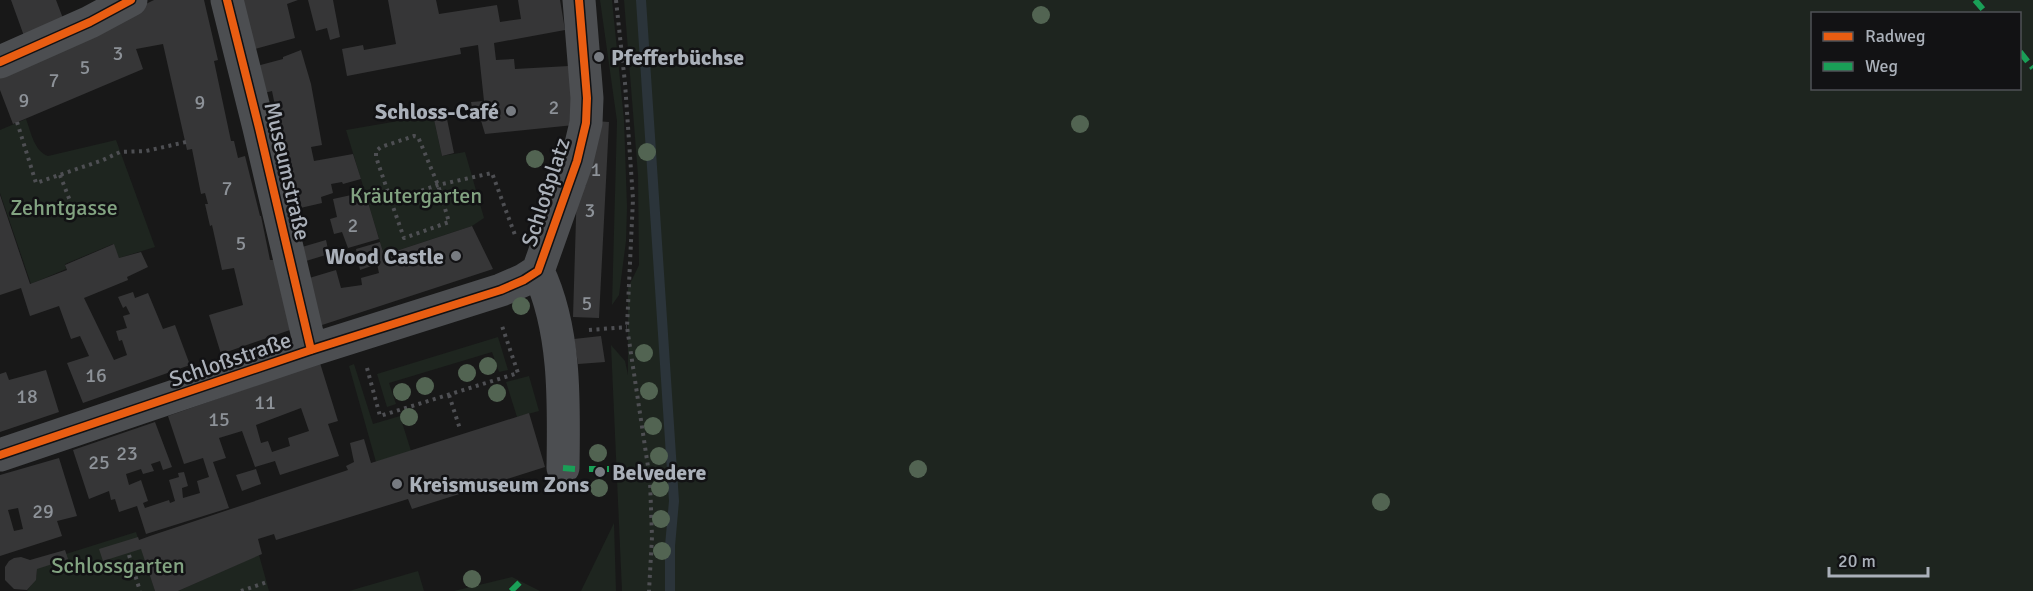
<svg xmlns="http://www.w3.org/2000/svg" width="2033" height="591" font-family="Signika,sans-serif">
  <rect width="100%" height="100%" fill="#181818"/>
  <path fill="#1e251f" fill-rule="evenodd" d="M600,0H612L624,120L627,207L626,241L619,295L612,305L617,121Z
    M624,0H2033V591H622L611,345L625,361L628,375V288L639,265L638,175ZM1812,14H2020V88H1812Z
    M433,115L442,156L465,152L484,218L472,226L384,255L346,130Z
    M26,119C31,132 34,151 48,156L116,140L155,247L119,258L113,244L65,264L66,269L31,284L0,193V130Z
    M498,337L508,370L499,372L492,352L389,383L396,404L387,407L377,374Z
    M354,364L373,424L400,416L411,451L376,462L349,366Z
    M529,376L539,411L517,417L506,382Z
    M614,523L616,591H581Z
    M136,532L155,591H27C33,582 41,577 34,564Z
    M259,555L269,591H178Z
    M418,571L424,591H349Z
    M512,577L540,591H454Z"/>
  <g fill="none" stroke-linecap="round" stroke-linejoin="round">
    <path stroke="#2b343a" stroke-width="10" d="M641,0L674,501L670,546V591"/>
  </g>
  <path fill="#363637" fill-rule="evenodd" d="M11,0H56L64,21L24,36Z
    M154,0H204L218,60L214,61L231,141H234L238,158L245,156L260,216H261L270,260H274L290,330L221,354L209,315L243,305L234,268L222,270L212,225L210,226L205,204H208L205,193L201,194L192,149L187,150L163,44L136,49L143,69L13,124L0,90V75Z
    M235,0H298L287,4L295,38L248,51Z
    M308,0H333L340,37L330,40L327,28L316,31Z
    M388,0H436L439,14L497,5L500,22L521,19L518,0H560L565,30L494,43L496,60L514,59L515,69L569,66L574,125L485,134L480,117L474,119L471,102L484,101L478,45L460,48L461,54L347,76L342,49L363,45L364,50L396,44Z
    M301,50L311,84L322,145L311,147L314,161L353,154L361,179L343,184L342,182L331,184L333,193L321,197L322,203L296,209L272,91L260,94L253,67L283,59V57Z
    M442,114L443,119H447L454,153L442,156L433,115Z
    M595,121L609,122L599,318L573,317L577,186H586L587,152Z
    M365,192L379,239L348,248L342,232L334,234L330,219L337,217L333,199Z
    M0,195L30,284L67,270L65,265L114,244L119,258L141,252L148,267L127,277L128,280L84,298L114,360L127,355L122,340L119,341L116,331L127,328L123,316L130,314L126,306L123,308L118,297L133,292L135,298L148,293L163,329L175,325L190,365L83,403L67,363L89,356L80,336L71,339L59,306L30,316L21,288L0,295Z
    M472,226L493,269L319,326L306,279L336,270L341,288L362,285L361,278L379,273L377,264L360,270L356,249L380,242L384,255Z
    M326,240L329,254L306,261L302,247Z
    M601,336L605,362L578,364L574,339Z
    M320,363L338,421L328,424L339,456L280,475L275,461L255,467L242,431L219,438L226,458L213,462L229,508L146,534L137,506L119,512L115,499L111,500L109,491L89,499L73,450L155,422L172,467L163,470L160,461L151,464L154,471L143,474L141,469L126,474L129,485L141,480L148,501L143,503L145,508L169,500L170,503L175,501L169,480L179,477L178,473L184,472L188,486L182,488L183,498L200,493L197,481L209,477L203,458L184,464L168,416ZM301,408L309,431L288,438L290,446L272,452L268,441L261,443L256,425Z
    M46,370L59,412L0,432V374L6,372L9,380Z
    M529,413L545,467L412,509L408,499L276,540L274,534L258,539L262,554L178,591H155L141,549L103,561L99,549L138,537L139,540L150,536L348,470L346,466L354,462L350,443L364,439L371,463Z
    M59,458L77,516L57,521L62,536L0,556V475ZM18,508L23,529L14,531L8,510Z
    M256,469L261,484L242,491L236,475Z
    M65,550L68,559L37,569L36,580L27,590L14,589L5,580V567L9,561L14,558L21,557L30,560Z"/>
  <g fill="none" stroke-linecap="round" stroke-linejoin="round">
    <path stroke="#4e4f53" stroke-width="4" stroke-dasharray="3 4.5" stroke-linecap="butt" d="M616,0L625,83L633,199L627,327L650,480L652,537L649,591
      M17,122L36,183L103,160L120,152L146,151L186,142
      M60,175L70,201
      M391,201L404,238L449,222L438,185L421,144L418,137L414,136L381,147L376,151V157L391,201L438,185L492,173L515,235
      M589,330L627,327
      M367,368L380,416L518,373L502,326L499,327
      M449,395L460,429
      M129,555L140,591
      M241,591L267,582"/>
    <path stroke="#4c4e51" stroke-width="33" d="M227,0L259,128L311,350
      M0,62L90,22L131,0
      M538,271L577,161L586,123L587,98L579,0
      M538,271C566,330 564,404 563,468
      M0,455L311,350L501,290L524,280L538,271"/>
    <path stroke="#1a9f57" stroke-width="6" stroke-dasharray="12 6" stroke-linecap="butt" d="M1975,0L1987,14
      M2020,52L2033,68
      M563,468L576,469
      M589,469H609
      M511,591L521,581"/>
    <defs>
      <path id="cycleway" d="M227,0L259,128L311,350
        M0,62L90,22L131,0
        M0,455L311,350L501,290L524,280L538,271L577,161L586,123L587,98L579,0"/>
    </defs>
    <use href="#cycleway" stroke="#121214" stroke-width="11"/>
    <use href="#cycleway" stroke="#e95d12" stroke-width="8"/>
  </g>
  <g fill="#526452">
    <circle cx="1041" cy="15" r="9"/>
    <circle cx="1080" cy="124" r="9"/>
    <circle cx="647" cy="152" r="9"/>
    <circle cx="535" cy="159" r="9"/>
    <circle cx="521" cy="306" r="9"/>
    <circle cx="644" cy="353" r="9"/>
    <circle cx="488" cy="366" r="9"/>
    <circle cx="467" cy="373" r="9"/>
    <circle cx="425" cy="386" r="9"/>
    <circle cx="649" cy="391" r="9"/>
    <circle cx="402" cy="392" r="9"/>
    <circle cx="497" cy="393" r="9"/>
    <circle cx="409" cy="417" r="9"/>
    <circle cx="653" cy="426" r="9"/>
    <circle cx="598" cy="453" r="9"/>
    <circle cx="659" cy="456" r="9"/>
    <circle cx="918" cy="469" r="9"/>
    <circle cx="599" cy="488" r="9"/>
    <circle cx="660" cy="488" r="9"/>
    <circle cx="1381" cy="502" r="9"/>
    <circle cx="661" cy="519" r="9"/>
    <circle cx="662" cy="551" r="9"/>
    <circle cx="472" cy="579" r="9"/>
  </g>
  <g fill="#777b81" stroke="#121214" stroke-width="2">
    <circle cx="599" cy="57" r="6"/>
    <circle cx="511" cy="111" r="6"/>
    <circle cx="456" cy="256" r="6"/>
    <circle cx="600" cy="472" r="6"/>
    <circle cx="397" cy="484" r="6"/>
  </g>
  <g text-anchor="middle" stroke-width="5" stroke-linejoin="round" paint-order="stroke">
    <g font-size="20" fill="#8d9298">
      <text x="118" y="60">3</text>
      <text x="85" y="74">5</text>
      <text x="54" y="87">7</text>
      <text x="24" y="107">9</text>
      <text x="200" y="109">9</text>
      <text x="554" y="114">2</text>
      <text x="596" y="176">1</text>
      <text x="227" y="195">7</text>
      <text x="590" y="217">3</text>
      <text x="353" y="232">2</text>
      <text x="241" y="250">5</text>
      <text x="587" y="310">5</text>
      <text x="96" y="382">16</text>
      <text x="27" y="403">18</text>
      <text x="265" y="409">11</text>
      <text x="219" y="426">15</text>
      <text x="127" y="460">23</text>
      <text x="99" y="469">25</text>
      <text x="43" y="518">29</text>
    </g>
    <g font-size="22" font-weight="bold" fill="#aab0b9" stroke="#121214" text-anchor="start">
      <text x="611" y="65">Pfefferbüchse</text>
      <text x="499" y="119" text-anchor="end">Schloss-Café</text>
      <text x="444" y="264" text-anchor="end">Wood Castle</text>
      <text x="612" y="480">Belvedere</text>
      <text x="409" y="492">Kreismuseum Zons</text>
    </g>
    <g font-size="22" fill="#aab0b9" stroke="#121214">
      <text transform="translate(288 171) rotate(77)" y="8">Museumstraße</text>
      <text transform="translate(545 192) rotate(-72)" y="8">Schloßplatz</text>
      <text transform="translate(230 359) rotate(-19)" y="8">Schloßstraße</text>
    </g>
    <g font-size="22" fill="#82a381" stroke="#121214">
      <text x="416" y="203">Kräutergarten</text>
      <text x="64" y="215">Zehntgasse</text>
      <text x="118" y="573">Schlossgarten</text>
    </g>
  </g>
  <rect x="1811" y="12" width="210" height="78" fill="#121214" stroke="#4f5156" stroke-width="1.5"/>
  <rect x="1823" y="32" width="30" height="9" fill="#e95d12" stroke="#4f5156" stroke-width="1.5"/>
  <text x="1865" y="42" font-size="18" fill="#aab0b9">Radweg</text>
  <rect x="1823" y="62" width="30" height="9" fill="#1a9f57" stroke="#4f5156" stroke-width="1.5"/>
  <text x="1865" y="72" font-size="18" fill="#aab0b9">Weg</text>
  <path d="M1829 567v9h99v-9" fill="none" stroke="#aab0b9" stroke-width="3"/>
  <text x="1838" y="567" font-size="18" fill="#aab0b9" stroke="#121214" stroke-width="4.5" paint-order="stroke">20 m</text>
</svg>
